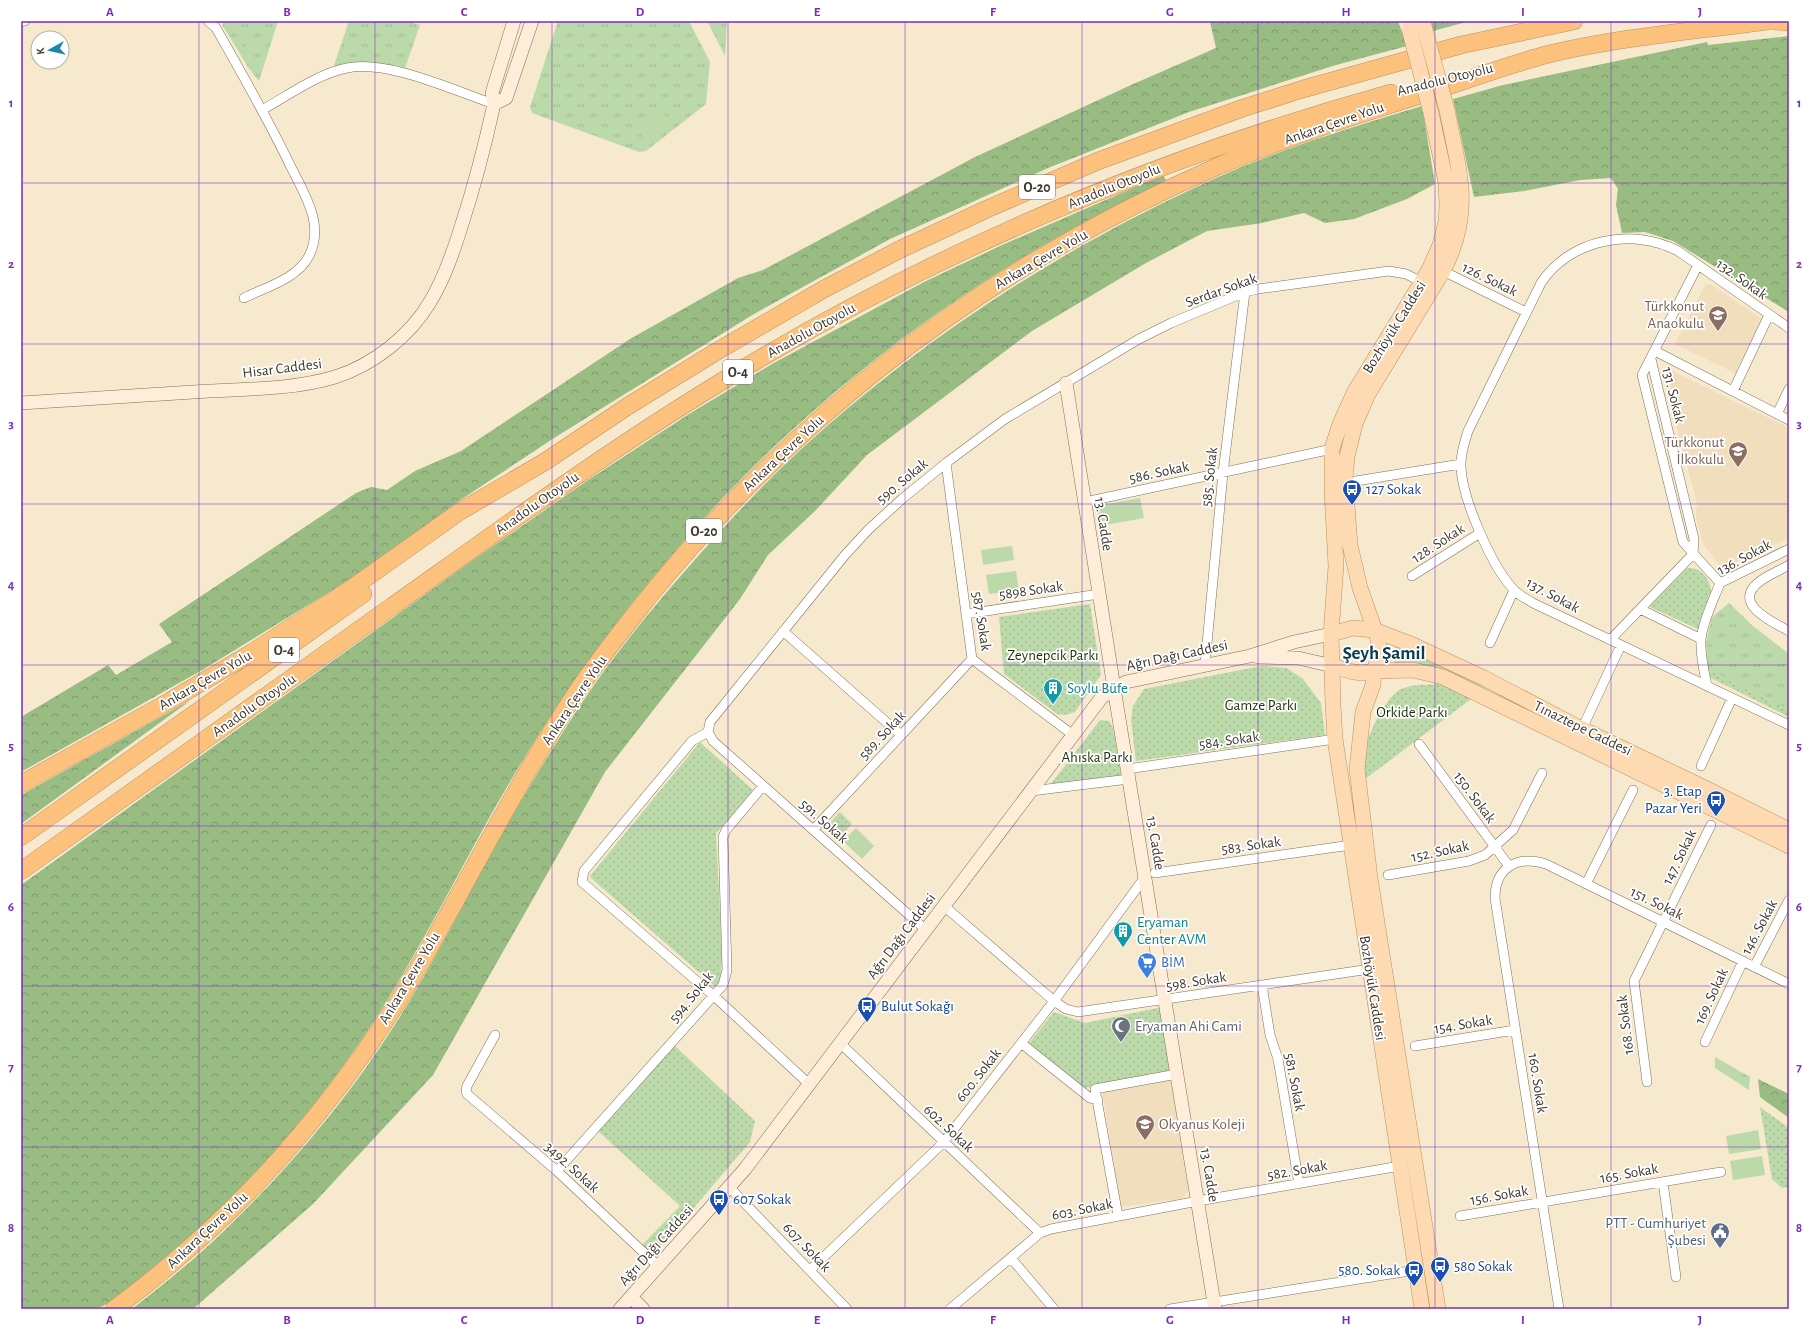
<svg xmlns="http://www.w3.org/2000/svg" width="1810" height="1330" font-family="'Alegreya Sans',sans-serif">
  <defs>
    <pattern id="grass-tufts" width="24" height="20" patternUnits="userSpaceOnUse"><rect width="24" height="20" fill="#bcd9aa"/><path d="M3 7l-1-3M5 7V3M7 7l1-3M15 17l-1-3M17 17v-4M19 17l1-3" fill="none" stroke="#a2bb93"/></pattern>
    <pattern id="forest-crowns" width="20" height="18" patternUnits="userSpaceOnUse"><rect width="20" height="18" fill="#99bc83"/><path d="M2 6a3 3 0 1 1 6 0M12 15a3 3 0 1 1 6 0" fill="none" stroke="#7e9a6c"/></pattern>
    <pattern id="park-dots" width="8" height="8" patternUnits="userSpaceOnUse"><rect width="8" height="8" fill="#bcd9aa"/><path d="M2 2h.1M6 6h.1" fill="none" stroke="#a2bb93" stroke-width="1.8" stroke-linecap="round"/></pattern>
  </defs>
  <rect width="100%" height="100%" fill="#f7e9ce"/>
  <path fill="#f0debd" d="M1705,285H1712L1762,319L1735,373L1675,344Z
    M1666,368L1789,428V538L1722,568L1703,544L1695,512L1698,507L1664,380L1660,375Z
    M1171,1080L1188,1190L1183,1198L1121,1207L1102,1091Z"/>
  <path fill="url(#grass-tufts)" d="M223,21H278L259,81L248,67L223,26Z
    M349,21H407L420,25L404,71L333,68Z
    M558,21H689L710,62L706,104L646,151L639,152L532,113L530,107Z
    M707,21H727L725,56Z
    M1729,603L1753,626L1789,654V710L1711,671L1708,673L1706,642L1712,617Z
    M1395,645L1421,655L1789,835V840L1515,705L1490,690L1465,681L1394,665Z
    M1715,1057L1750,1077L1749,1090L1715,1068Z"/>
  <path fill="url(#forest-crowns)" d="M1214,21H1398L1407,46L1336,65L1189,112L1048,168L890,239L754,314L554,438L459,501L362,572L204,669L21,772V717L108,665L116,675L172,642L159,624L356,493L371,487L387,490L415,471L461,451L630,339L738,278L763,270L975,157L1131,85L1216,48L1210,22Z
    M1430,21H1470L1433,31Z
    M1789,36V312L1673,241L1645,232L1622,233L1616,205L1618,189L1611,178L1580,180L1524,191L1474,197L1453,99L1503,85L1707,42L1708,45Z
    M1422,106L1435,184L1407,199L1354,219L1325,223L1304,213L1262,223L1207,231L1146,263L1032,331L867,455L815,511L768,555L740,599L605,772L433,1075L313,1204L193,1309H132C165,1283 199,1256 229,1226C292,1165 349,1097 396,1023C432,966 462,906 494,848C521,800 549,753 579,707C611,659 647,614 685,571C721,530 758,489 798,452C921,339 1064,246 1216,178C1282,148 1353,127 1422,106Z
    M1163,175L1167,182C1140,195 1111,207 1085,222C929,306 786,420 672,555C618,618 568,685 525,757C484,823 450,893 411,960C354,1061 280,1155 194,1233C175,1249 156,1265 137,1281C126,1289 115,1300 103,1306C93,1312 37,1309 21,1309V885L473,560L588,480L689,414L772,364L924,282L1002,245Z
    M191,700L21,824V795Z
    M1758,1079L1789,1094V1118L1760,1097Z"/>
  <path fill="url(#park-dots)" d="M1687,568C1700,567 1710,578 1711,591C1712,599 1704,623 1702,631L1650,607L1652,603Z
    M1090,604L1101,675L1075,712L1065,715L1057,714L1004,674L999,617Z
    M1261,666L1287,668L1303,679L1321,703L1325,735L1136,761L1131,720L1133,706L1144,689Z
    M1711,671L1789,710V717L1707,676L1708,673Z
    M1438,684L1455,688L1471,699L1364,780C1364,770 1363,758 1365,749C1368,734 1387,695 1401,689C1412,684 1427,685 1438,684Z
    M1100,720L1109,721L1113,728L1121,775L1050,785Z
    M700,742L753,790L752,793L716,833L722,955L721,977L716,987L592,879L590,876Z
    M840,812L852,824L839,837L828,825Z
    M1162,1007L1172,1072L1085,1088L1029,1043L1054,1012L1085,1023Z
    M674,1045L755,1121L750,1142L655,1253L651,1252L642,1245L680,1206L598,1131Z
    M1760,1107L1789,1128V1187L1782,1188L1772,1179Z"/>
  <path fill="#bcd9aa" d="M250,32L260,49L251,54L241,38Z
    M662,111L672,125L647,143L637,129Z
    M1140,498L1144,518L1100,526L1096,506Z
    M1012,546L1014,560L983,565L981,550Z
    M1016,571L1019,590L989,594L986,575Z
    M856,828L874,846L862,859L843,841Z
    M1758,1130L1761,1149L1729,1154L1726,1136Z
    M1762,1156L1765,1175L1733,1180L1730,1161Z"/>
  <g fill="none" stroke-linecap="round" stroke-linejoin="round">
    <defs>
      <path id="street" d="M208,21L216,28C242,74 268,119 291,167C299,183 309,200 313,217C316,230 315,244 309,256C297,279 266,287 244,298
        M21,22L25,21
        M262,110C289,95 317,74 347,68C387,59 455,91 494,104
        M1698,265L1642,375L1683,542L1720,583
        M1443,271L1526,312
        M1789,328L1678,251C1633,227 1570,239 1541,283L1468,431C1465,441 1461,452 1461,463C1460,495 1492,568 1515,591C1520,596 1527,599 1533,603L1789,725
        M1655,351L1789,420
        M1733,391L1769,315
        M1777,414L1789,389
        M946,463L972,659L1073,735
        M1356,481L1461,464
        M1085,502L1332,449
        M1789,565C1779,571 1768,575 1759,582C1731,604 1773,622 1789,631
        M1412,576L1480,533
        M1640,609L1701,639
        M966,614L1099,594
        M783,631L901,735
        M1610,640L1693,554L1694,539L1651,359
        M1490,643L1514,590
        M1205,665L1223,473L1245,292
        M1707,686C1704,671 1700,655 1701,639C1703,621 1713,601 1720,583L1789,549
        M1582,729L1621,645
        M708,732L710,722L845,555L869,529L902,499L946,463L1005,419L1139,339L1171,323L1245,292L1258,289L1389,271L1406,274L1422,282
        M708,732L692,741L584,871L582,882L714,996L809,1084
        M708,732L713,741L926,930
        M1419,744L1509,866
        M1701,766L1732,698
        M1127,769L1335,739
        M1031,791L1129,779
        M813,830L972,659
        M1155,873L1351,845
        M1388,875L1469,861L1485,855L1513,830L1542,773
        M1586,884L1633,790
        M944,906L1054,1001L1066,1009L1078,1012L1370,969
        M1754,967L1789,900
        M1262,985L1270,1035L1278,1059L1299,1184
        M495,1035L467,1086L466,1091L467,1094L557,1171L658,1266
        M1705,1042L1743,961
        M840,1043L1040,1233
        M1021,1043L1090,1098L1098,1100
        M1415,1046L1515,1030
        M1647,1082L1634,981L1711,825
        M557,1171L723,985L727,970L723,837L726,830L763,786
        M1663,1182L1676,1277
        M729,1187L847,1309
        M1118,1216L1095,1089L1177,1074
        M1460,1216L1721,1172
        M1011,1258L1054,1309
        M810,1270L943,1143L1054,1001L1145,877
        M950,1309L1040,1233L1051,1229L1198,1201L1400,1166
        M1170,1309L1416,1270
        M1559,1309L1495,898C1495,867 1518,855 1546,864L1789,984"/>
      <path id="secondary" d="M494,104L506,98L532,21
        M1066,383L1114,688L1215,1309
        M21,403C84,399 146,395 209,391C251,389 295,389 335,377C373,365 410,336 430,302C445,277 454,250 462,224C475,184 485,145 494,104L492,93L514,21
        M1258,657L1298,658L1333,666
        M631,1297L643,1309
        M620,1309L745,1169L1102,697L1126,682L1250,656L1294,642L1331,634"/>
      <path id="primary" d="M1331,634L1336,566L1332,492V449L1340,424L1354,393L1429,270L1440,245L1446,222L1447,206L1446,182L1431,113
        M1333,666C1348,671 1359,675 1374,671L1380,653L1378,639L1360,588L1350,545L1345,479L1347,457L1355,424L1368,394L1443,271C1474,211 1459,172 1447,110
        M1422,1309L1335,739L1333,705L1331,634L1353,628L1374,630L1413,645L1484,678L1576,726L1709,790L1789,830
        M1438,1309L1370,878L1357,769L1363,712L1373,685L1374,671L1413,670L1443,677L1789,846"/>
      <path id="highway" d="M1774,21L1789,22
        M21,784L170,701L248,655L352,588L459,512L546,461L628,406L714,353L824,289L899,250L987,209L1098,161L1243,108L1303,89L1461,45L1574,21
        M21,837L363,594
        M21,871C144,783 268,695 391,607C512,521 632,433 761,358C958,242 1171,154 1391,93
        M114,1309C238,1218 342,1100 419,966C470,877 516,785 572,699C596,662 624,628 651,594C804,407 995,264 1216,167C1283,138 1354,116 1424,94C1465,81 1507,65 1549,54C1621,37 1694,31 1767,21"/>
    </defs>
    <use href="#street" stroke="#7d7059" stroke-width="10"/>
    <use href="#secondary" stroke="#7d7059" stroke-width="14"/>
    <use href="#primary" stroke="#b99161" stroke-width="16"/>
    <use href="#highway" stroke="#b99161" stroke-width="18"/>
    <use href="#street" stroke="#fff" stroke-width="9"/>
    <use href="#secondary" stroke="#feedd8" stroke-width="13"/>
    <use href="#primary" stroke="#fddab1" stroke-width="15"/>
    <use href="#highway" stroke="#fcc27d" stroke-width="17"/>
    <defs>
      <path id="primary-bridge" d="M1424,26L1447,110
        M1409,28L1431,113"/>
    </defs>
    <use href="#primary-bridge" stroke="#b99161" stroke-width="16" stroke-linecap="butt"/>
    <use href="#primary-bridge" stroke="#fddab1" stroke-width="15"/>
  </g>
  <path fill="none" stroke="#7b2cbf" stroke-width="1" stroke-opacity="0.55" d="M199,21V1309M375,21V1309M552,21V1309M728,21V1309M905,21V1309M1082,21V1309M1258,21V1309M1435,21V1309M1611,21V1309M21,183H1789M21,344H1789M21,504H1789M21,665H1789M21,826H1789M21,986H1789M21,1147H1789"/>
  <defs>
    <symbol id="school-pin" viewBox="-11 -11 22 30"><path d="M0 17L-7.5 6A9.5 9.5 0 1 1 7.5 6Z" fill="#8d6e63" stroke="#fff"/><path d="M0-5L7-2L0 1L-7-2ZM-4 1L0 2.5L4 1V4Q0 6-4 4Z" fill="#fff"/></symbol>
    <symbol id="bus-pin" viewBox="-11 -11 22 30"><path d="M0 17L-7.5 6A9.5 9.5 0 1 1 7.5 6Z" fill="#1a4fb4" stroke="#fff"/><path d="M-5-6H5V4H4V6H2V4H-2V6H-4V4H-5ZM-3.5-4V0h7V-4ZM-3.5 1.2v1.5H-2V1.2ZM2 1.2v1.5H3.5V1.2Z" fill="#fff"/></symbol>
    <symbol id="building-pin" viewBox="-11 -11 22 30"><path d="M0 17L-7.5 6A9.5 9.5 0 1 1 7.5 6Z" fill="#0f9aa8" stroke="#fff"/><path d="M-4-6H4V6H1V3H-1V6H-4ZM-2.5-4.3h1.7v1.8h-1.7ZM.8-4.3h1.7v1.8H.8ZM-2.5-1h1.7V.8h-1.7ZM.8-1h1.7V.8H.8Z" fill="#fff"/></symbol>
    <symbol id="supermarket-pin" viewBox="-11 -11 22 30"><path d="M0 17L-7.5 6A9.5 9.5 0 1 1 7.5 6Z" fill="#3f7fe0" stroke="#fff"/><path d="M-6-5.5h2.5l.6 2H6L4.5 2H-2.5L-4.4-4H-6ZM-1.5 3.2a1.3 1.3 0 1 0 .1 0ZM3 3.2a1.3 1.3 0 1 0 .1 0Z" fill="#fff"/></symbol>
    <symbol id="mosque-pin" viewBox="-11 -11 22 30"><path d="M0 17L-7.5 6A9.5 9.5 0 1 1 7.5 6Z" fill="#6b7280" stroke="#fff"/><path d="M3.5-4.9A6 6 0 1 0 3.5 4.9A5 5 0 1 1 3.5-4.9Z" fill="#fff"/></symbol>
    <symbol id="civic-pin" viewBox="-11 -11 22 30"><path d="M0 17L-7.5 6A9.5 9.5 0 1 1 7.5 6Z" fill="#5c6f8a" stroke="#fff"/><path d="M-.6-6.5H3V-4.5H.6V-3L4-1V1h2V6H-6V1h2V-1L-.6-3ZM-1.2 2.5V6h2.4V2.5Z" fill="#fff"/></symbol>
  </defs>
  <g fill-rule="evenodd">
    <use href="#school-pin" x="1707" y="304" width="22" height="30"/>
    <use href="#school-pin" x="1727" y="440" width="22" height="30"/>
    <use href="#bus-pin" x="1341" y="478" width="22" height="30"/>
    <use href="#building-pin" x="1042" y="677" width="22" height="30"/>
    <use href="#bus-pin" x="1705" y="789" width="22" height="30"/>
    <use href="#building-pin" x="1112" y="920" width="22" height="30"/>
    <use href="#supermarket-pin" x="1136" y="951" width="22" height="30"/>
    <use href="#bus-pin" x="856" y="995" width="22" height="30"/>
    <use href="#mosque-pin" x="1110" y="1015" width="22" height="30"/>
    <use href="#school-pin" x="1134" y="1113" width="22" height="30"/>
    <use href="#bus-pin" x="708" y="1188" width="22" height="30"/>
    <use href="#civic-pin" x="1709" y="1221" width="22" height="30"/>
    <use href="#bus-pin" x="1429" y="1255" width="22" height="30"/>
    <use href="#bus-pin" x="1403" y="1259" width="22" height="30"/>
  </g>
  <g text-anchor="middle" stroke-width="3.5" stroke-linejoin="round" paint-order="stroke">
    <g fill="#fff" stroke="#77736c" stroke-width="1">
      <rect x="1019" y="175" width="36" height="24" rx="3"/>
      <rect x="723" y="360" width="30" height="24" rx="3"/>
      <rect x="686" y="519" width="36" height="24" rx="3"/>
      <rect x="269" y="638" width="30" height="24" rx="3"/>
    </g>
    <g font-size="14" font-weight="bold" fill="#3d372d">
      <text x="1037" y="192">O-20</text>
      <text x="738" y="377">O-4</text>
      <text x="704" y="536">O-20</text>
      <text x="284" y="655">O-4</text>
    </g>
    <g font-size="15" fill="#3d372d" stroke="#fff">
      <text transform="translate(1445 79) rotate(-14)" y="5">Anadolu Otoyolu</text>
      <text transform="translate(1334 123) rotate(-19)" y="5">Ankara Çevre Yolu</text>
      <text transform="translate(1114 186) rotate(-22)" y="5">Anadolu Otoyolu</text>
      <text transform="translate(1041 259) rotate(-30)" y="5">Ankara Çevre Yolu</text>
      <text transform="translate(1490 279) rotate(26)" y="5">126. Sokak</text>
      <text transform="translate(1742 279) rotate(35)" y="5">132. Sokak</text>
      <text transform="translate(1221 290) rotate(-20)" y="5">Serdar Sokak</text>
      <text transform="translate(1394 327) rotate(-58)" y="5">Bozhöyük Caddesi</text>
      <text transform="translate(811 330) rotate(-29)" y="5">Anadolu Otoyolu</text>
      <text transform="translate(282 368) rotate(-7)" y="5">Hisar Caddesi</text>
      <text transform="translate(1674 395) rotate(76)" y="5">131. Sokak</text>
      <text transform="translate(783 453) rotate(-43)" y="5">Ankara Çevre Yolu</text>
      <text transform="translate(1159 472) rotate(-12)" y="5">586. Sokak</text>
      <text transform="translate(1209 477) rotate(-84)" y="5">585. Sokak</text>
      <text transform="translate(902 481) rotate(-40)" y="5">590. Sokak</text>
      <text transform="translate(537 503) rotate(-35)" y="5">Anadolu Otoyolu</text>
      <text transform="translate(1104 524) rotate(81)" y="5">13. Cadde</text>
      <text transform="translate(1438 543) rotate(-33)" y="5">128. Sokak</text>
      <text transform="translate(1744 557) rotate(-28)" y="5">136. Sokak</text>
      <text transform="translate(1031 590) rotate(-8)" y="5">5898 Sokak</text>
      <text transform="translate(1553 595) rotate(28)" y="5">137. Sokak</text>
      <text transform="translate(982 621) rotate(81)" y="5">587. Sokak</text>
      <text transform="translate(1177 655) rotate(-12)" y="5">Ağrı Dağı Caddesi</text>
      <text transform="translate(205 680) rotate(-30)" y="5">Ankara Çevre Yolu</text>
      <text transform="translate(574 700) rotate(-56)" y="5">Ankara Çevre Yolu</text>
      <text transform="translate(254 705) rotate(-35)" y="5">Anadolu Otoyolu</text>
      <text transform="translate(1583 728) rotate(26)" y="5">Tınaztepe Caddesi</text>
      <text transform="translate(882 735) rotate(-47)" y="5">589. Sokak</text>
      <text transform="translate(1229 740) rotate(-8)" y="5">584. Sokak</text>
      <text transform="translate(1475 797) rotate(53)" y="5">150. Sokak</text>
      <text transform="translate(824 821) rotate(41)" y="5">591. Sokak</text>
      <text transform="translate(1156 843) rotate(81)" y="5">13. Cadde</text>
      <text transform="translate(1251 845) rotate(-8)" y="5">583. Sokak</text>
      <text transform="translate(1440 851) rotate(-12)" y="5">152. Sokak</text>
      <text transform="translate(1679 857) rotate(-64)" y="5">147. Sokak</text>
      <text transform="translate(1657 903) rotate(26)" y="5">151. Sokak</text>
      <text transform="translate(1759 927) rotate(-62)" y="5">146. Sokak</text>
      <text transform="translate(901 936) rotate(-53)" y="5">Ağrı Dağı Caddesi</text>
      <text transform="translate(409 978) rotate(-59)" y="5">Ankara Çevre Yolu</text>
      <text transform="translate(1196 981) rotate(-9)" y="5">598. Sokak</text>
      <text transform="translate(1373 988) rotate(81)" y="5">Bozhöyük Caddesi</text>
      <text transform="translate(1711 996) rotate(-65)" y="5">169. Sokak</text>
      <text transform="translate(691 997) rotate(-51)" y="5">594. Sokak</text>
      <text transform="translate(1463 1024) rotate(-9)" y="5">154. Sokak</text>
      <text transform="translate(1625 1025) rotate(-97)" y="5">168. Sokak</text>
      <text transform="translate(978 1075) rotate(-52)" y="5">600. Sokak</text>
      <text transform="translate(1295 1082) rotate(79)" y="5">581. Sokak</text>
      <text transform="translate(1538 1083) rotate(81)" y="5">160. Sokak</text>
      <text transform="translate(949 1128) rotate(43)" y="5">602. Sokak</text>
      <text transform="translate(572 1167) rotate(42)" y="5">3492. Sokak</text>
      <text transform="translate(1297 1170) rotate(-10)" y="5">582. Sokak</text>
      <text transform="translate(1629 1173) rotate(-10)" y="5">165. Sokak</text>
      <text transform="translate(1210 1175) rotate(81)" y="5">13. Cadde</text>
      <text transform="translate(1499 1195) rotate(-10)" y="5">156. Sokak</text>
      <text transform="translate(1082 1209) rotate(-11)" y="5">603. Sokak</text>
      <text transform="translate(207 1230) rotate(-43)" y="5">Ankara Çevre Yolu</text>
      <text transform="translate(656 1245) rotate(-48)" y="5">Ağrı Dağı Caddesi</text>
      <text transform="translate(807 1247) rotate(46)" y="5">607. Sokak</text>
    </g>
    <g font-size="15" fill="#785e54" stroke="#fff" text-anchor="end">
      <text x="1704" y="311">Türkkonut<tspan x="1704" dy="17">Anaokulu</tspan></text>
      <text x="1724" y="447">Türkkonut<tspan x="1724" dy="17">İlkokulu</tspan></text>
      <text x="1159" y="1129" text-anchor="start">Okyanus Koleji</text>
    </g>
    <g font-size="15" fill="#164399" stroke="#fff" text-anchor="start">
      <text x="1366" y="494">127 Sokak</text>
      <text x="1702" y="796" text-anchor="end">3. Etap<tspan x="1702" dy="17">Pazar Yeri</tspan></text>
      <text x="881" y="1011">Bulut Sokağı</text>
      <text x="733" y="1204">607 Sokak</text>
      <text x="1454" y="1271">580 Sokak</text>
      <text x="1400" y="1275" text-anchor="end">580. Sokak</text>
    </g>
    <g font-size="15" fill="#1b3108" stroke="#fff">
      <text x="1053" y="660">Zeynepcik Parkı</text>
      <text x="1261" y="710">Gamze Parkı</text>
      <text x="1412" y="717">Orkide Parkı</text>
      <text x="1097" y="762">Ahıska Parkı</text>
    </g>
    <g font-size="15" fill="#0d838f" stroke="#fff" text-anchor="start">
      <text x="1067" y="693">Soylu Büfe</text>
      <text x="1137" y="927">Eryaman<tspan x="1137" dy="17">Center AVM</tspan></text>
    </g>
    <g font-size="15" fill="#366cbe" stroke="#fff" text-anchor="start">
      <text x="1161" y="967">BİM</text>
    </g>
    <g font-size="15" fill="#5b616d" stroke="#fff" text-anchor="start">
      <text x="1135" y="1031">Eryaman Ahi Cami</text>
    </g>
    <g font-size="15" fill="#4e5e75" stroke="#fff" text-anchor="end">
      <text x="1706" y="1228">PTT - Cumhuriyet<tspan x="1706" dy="17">Şubesi</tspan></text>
    </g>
    <g font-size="19" font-weight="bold" fill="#0b3c4f" stroke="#fff">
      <text x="1384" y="659">Şeyh Şamil</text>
    </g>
  </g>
  <rect width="1810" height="1330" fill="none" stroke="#ffffff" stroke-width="44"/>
  <g transform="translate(50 50) rotate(262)"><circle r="19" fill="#ffffff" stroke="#b1afab"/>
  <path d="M0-3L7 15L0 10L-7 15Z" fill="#1b86ae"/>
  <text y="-6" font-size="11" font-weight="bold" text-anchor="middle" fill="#3d372d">K</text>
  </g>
  <rect x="22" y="22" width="1766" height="1286" fill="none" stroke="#7b2cbf" stroke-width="1.5"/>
  <g font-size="13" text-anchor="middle" font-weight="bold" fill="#7b2cbf">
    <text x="110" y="16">A</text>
    <text x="287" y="16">B</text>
    <text x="464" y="16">C</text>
    <text x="640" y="16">D</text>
    <text x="817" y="16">E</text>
    <text x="993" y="16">F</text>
    <text x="1170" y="16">G</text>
    <text x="1346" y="16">H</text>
    <text x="1523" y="16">I</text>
    <text x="1700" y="16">J</text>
    <text x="11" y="107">1</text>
    <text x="1799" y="107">1</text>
    <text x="11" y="268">2</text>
    <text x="1799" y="268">2</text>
    <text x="11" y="428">3</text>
    <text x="1799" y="428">3</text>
    <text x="11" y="589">4</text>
    <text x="1799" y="589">4</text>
    <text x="11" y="750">5</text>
    <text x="1799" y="750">5</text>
    <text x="11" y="911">6</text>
    <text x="1799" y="911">6</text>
    <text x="11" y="1071">7</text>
    <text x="1799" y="1071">7</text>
    <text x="11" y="1232">8</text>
    <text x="1799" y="1232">8</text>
    <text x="110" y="1324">A</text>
    <text x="287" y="1324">B</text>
    <text x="464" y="1324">C</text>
    <text x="640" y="1324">D</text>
    <text x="817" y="1324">E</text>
    <text x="993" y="1324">F</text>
    <text x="1170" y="1324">G</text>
    <text x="1346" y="1324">H</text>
    <text x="1523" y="1324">I</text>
    <text x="1700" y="1324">J</text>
  </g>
</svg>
